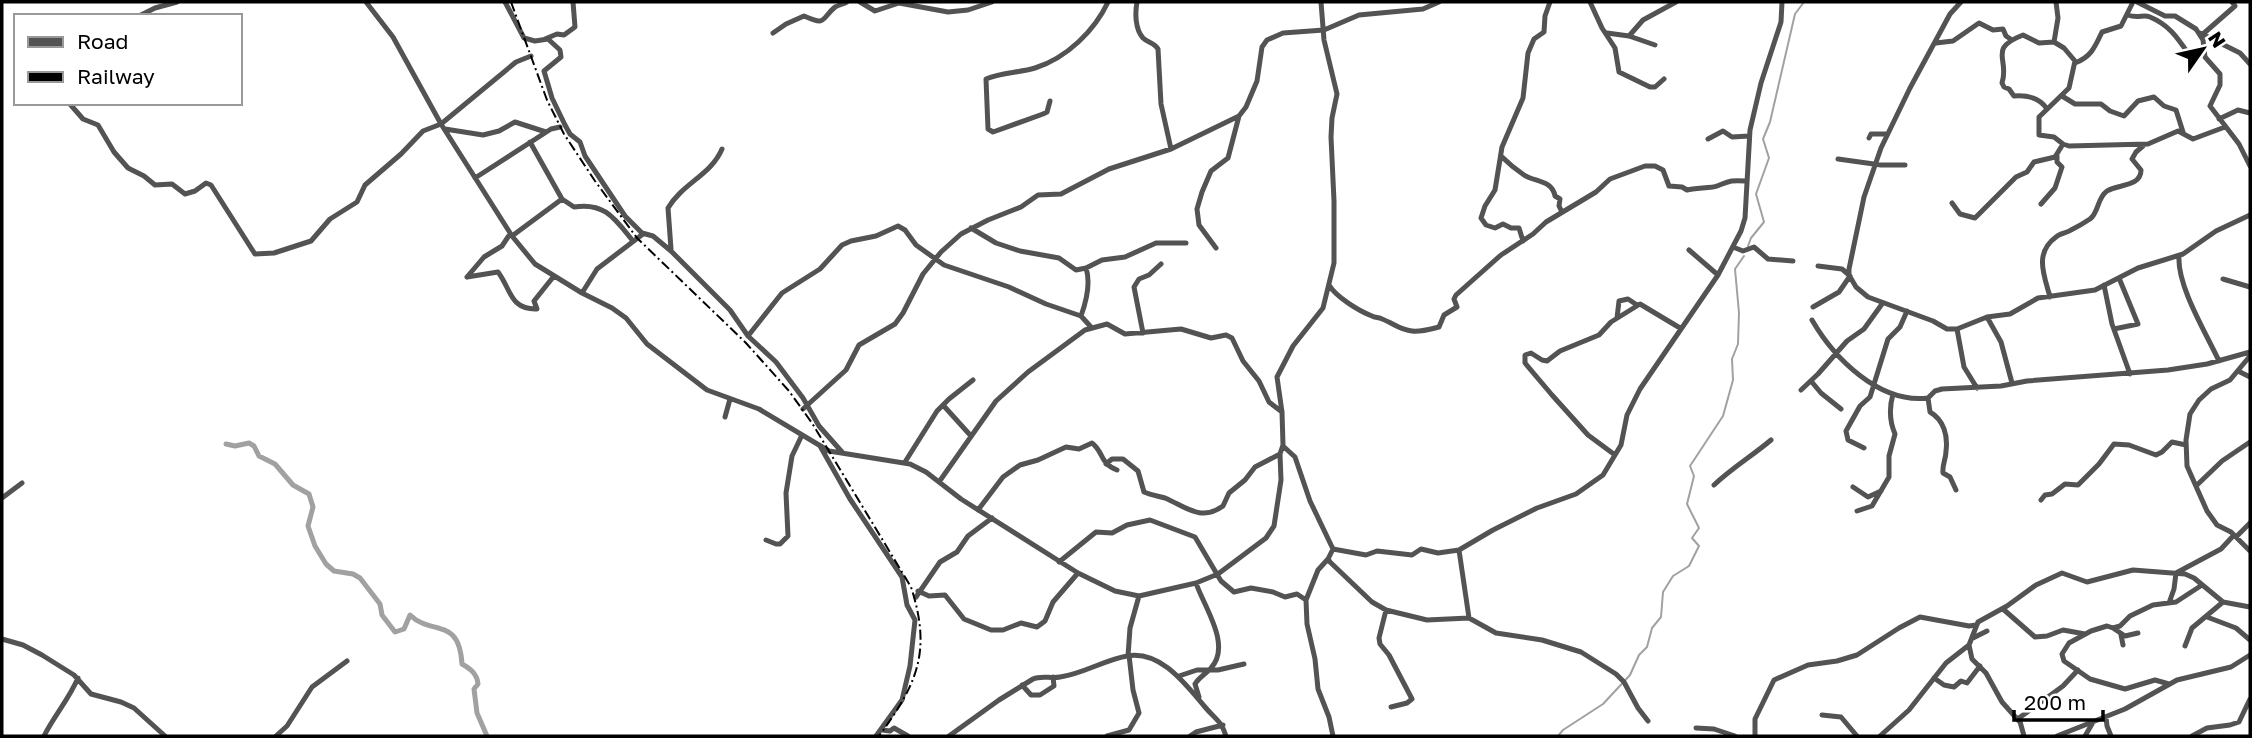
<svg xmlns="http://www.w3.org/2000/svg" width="2252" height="738" font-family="'Golos Text',sans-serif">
  <rect width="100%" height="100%" fill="#fff"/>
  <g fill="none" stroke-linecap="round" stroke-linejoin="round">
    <path stroke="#a1a1a1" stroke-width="2" d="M1748,246L1751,238L1764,222L1756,194L1769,158L1763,139L1770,122L1795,14L1804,2
      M1558,736L1563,730L1603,704L1630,675L1639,655L1647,647L1652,628L1661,617L1663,592L1673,576L1689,566L1699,546L1692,538L1699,528L1687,504L1694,476L1690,466L1723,416L1733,380L1732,359L1738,344L1739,313L1735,269L1744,256"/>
    <path stroke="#a1a1a1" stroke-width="5" d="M226,444L235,446L249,443L254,446L259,456L275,464L293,485L309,494L313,507L308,526L315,546L326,564L334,571L353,574L360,578L380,604L382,615L395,632L404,629L410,615C431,636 459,616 462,664C471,669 477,674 478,684L474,689L477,713L487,736"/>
    <path stroke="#535353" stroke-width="5" d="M366,2L393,37L441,124L512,236L535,264L582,293L612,308L626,318L647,344L707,390L759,409L829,451L910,464L926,472L961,499L1078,573L1115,591L1139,596L1196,583L1218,574L1266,538L1274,526L1281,480L1280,454L1283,445L1282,412L1277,377L1293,346L1323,308L1334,263V201L1331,137L1332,118L1337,94L1324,40L1321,2
      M505,2L524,38L535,41L548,39L560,50L561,57L544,71L552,98L565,125L570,134L580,142L585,156L625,216L642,233L653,236L671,251L730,310L748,336L776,362L803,398L819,426L842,452
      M860,2L875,11L899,3L948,12L968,10L992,2
      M1137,2C1135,13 1135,29 1143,38C1148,43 1154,42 1158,49L1161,104L1171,149
      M1590,2L1602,28L1615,48L1619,72L1650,87H1655L1664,79
      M1961,2L1950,14L1910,88L1881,148L1864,197L1849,269V275L1856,287L1868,297L1933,321L1947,329H1957L1987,317L2010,314L2038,298L2095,290L2138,268L2183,254L2216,231L2250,215
      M2056,2L2058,18L2054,42L2064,48L2075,61L2069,88L2039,117V135L2054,137L2063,144L2069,146L2148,144L2178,131L2193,139L2225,127
      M2137,2L2165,16H2175L2196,29L2203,40L2205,57L2220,74V85L2210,106L2239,144L2250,166
      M2128,15C2138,19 2143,14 2150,17C2169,25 2177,37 2188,53H2204
      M139,16L155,8L177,2
      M773,33L786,24L804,16C827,26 820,20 835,7C839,5 843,4 847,2
      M1607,33L1629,36L1655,45
      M2200,33L2240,53L2250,64
      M2203,34L2235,6L2232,2
      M1629,36L1643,20L1676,2
      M545,39L557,34L564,35L575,27L573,2
      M1936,43L1953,41L1979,23L1993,30L2003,29L2006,36L2012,40
      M2075,63C2091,57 2095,47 2102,32L2121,26L2133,2
      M2062,96L2075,104H2101L2110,111L2124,116L2138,101L2154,97L2164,106L2176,110L2183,132
      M1050,101L1047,112L1043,114L993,132L988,129L986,79C1002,72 1019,73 1035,68C1067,58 1095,30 1108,2
      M69,103L83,119L98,125L114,152L128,168L144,176L155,185L172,184L185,194L195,191L206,183L211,185L253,251L255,254L274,253L311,241L330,219L357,202L365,185L401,154L423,131L441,124L516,62L531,56
      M2047,109C2039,97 2027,95 2014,96L2009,89L2004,87L2002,83C2010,59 1987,49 2023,35L2039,43L2054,42
      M2219,119L2238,110L2250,113
      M445,129L483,135L499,131L515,122L546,132
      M1869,138L1871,134H1887
      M1708,139L1723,131L1732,137L1749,136
      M530,142L562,199L574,207C605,202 615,219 633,241
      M1501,156C1508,163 1515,169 1524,175C1535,182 1552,180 1555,196L1560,199L1559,206L1562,212
      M1838,159L1881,165H1905
      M475,178L551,129L560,127
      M1952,203L1960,214L1975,218L2016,177L2027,172L2034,162L2055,157L2063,144
      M2041,204L2055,188L2062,167L2057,162V156
      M971,228L996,243L1020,251L1059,258L1076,270L1086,268L1102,260L1125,257L1156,243H1186
      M512,236L562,199
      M1523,241L1519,228H1511L1503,224L1495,228L1486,225L1481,218L1485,206L1495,190L1502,147L1523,98L1528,53L1534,39L1544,32L1545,16L1550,2
      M1733,247L1743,251L1754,247L1768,259L1793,261
      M1216,248L1199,225L1197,209L1202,192L1211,171L1228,158L1239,116
      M671,249L668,208C683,183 711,175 722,149
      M1689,250L1718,275
      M2179,256C2177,286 2206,333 2219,361
      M1818,266L1842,269L1849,275
      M1086,268C1091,283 1086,302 1081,316L1091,327
      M467,277L498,272C511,289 510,310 537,309L534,301L554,276
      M467,277L484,257L502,246L510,234
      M2223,279L2250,287
      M1329,285C1336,297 1359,311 1372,316C1375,318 1379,317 1382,319C1393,323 1400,330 1412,331C1421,332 1431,329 1439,327L1444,315L1457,307L1454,299L1456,295L1501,255L1533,234L1546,222L1596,192L1610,179L1645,166H1655L1663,170L1669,186L1682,187L1687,190C1695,188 1713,188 1717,186C1730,181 1731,180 1745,181
      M2104,285L2112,324L2130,374
      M582,293L597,269L643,234
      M2050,297C2044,275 2034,253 2056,237C2060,233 2067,233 2071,230C2077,227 2084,223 2090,219C2099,212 2097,198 2107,191C2118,184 2141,187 2141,170L2132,159L2136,152L2143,146
      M1813,307L1839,292L1850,276
      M1987,317L2001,342L2012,383
      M1617,318L1619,301L1628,299L1637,305
      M1812,320C1834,358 1879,404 1928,398L1935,391L1942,389L2001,386L2027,381L2168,370L2207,364L2250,352
      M1957,329L1964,367L1977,388
      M2114,329L2138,324L2119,278
      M1143,333L1134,287L1139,279L1149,275L1161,264
      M748,336L782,293L820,269L842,245L851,241L876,236L898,226L905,230L916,245L944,265L1009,287L1046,304L1081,316
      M2250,356L2230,380L2211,389L2199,400L2190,414L2186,440L2187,466L2207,511L2217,525L2231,532L2250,551
      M2238,371L2250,377
      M1811,381L1821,393L1841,409
      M1801,390L1818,374L1847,341L1864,329L1882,304
      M1928,398L1930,412C1944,420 1948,436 1946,451C1946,459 1942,465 1943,473L1950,477L1956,490
      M943,405L971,436
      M803,409L846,370L859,345L895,324L903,313L923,274L941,252L961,234L988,220L1021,207L1038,195L1061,194L1109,169L1171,149L1239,116L1246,107L1257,81L1262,47L1267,40L1283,33L1324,30L1359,15L1423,9L1439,2
      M725,417L730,399
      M820,446L850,499L902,577L907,605L915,620L910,666L902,700L876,736
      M1283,446L1295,457L1310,501L1333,549L1366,555L1377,551L1412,555L1421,549L1438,553L1459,550L1493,530L1537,508L1576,494L1603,475L1621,445L1627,415L1640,389L1718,275L1741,231L1745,218L1750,130L1761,83L1781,22L1782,2
      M1864,448L1848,440L1846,431L1860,406L1870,397L1888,339L1900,327L1907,311
      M1615,455L1588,435L1552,395L1525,363V355L1531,353L1542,360L1547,361L1560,351L1599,335L1611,322L1640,304L1680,328
      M905,462L937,411L949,399L973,380
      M1106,464L1112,459H1123L1138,471L1144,492C1151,495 1158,496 1165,498C1186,507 1201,522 1223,506L1229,493L1245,480L1255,467L1280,454
      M939,482L996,401L1028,372L1085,330L1107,324L1125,334L1181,329L1211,338L1226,335L1232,338L1243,361L1259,381L1269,402L1282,412
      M1714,485C1732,468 1752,456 1771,440
      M2197,485L2222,461L2250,442
      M1853,487L1868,497L1881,491
      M2,498L22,483
      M2041,500L2045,495L2052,494L2065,484L2078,485L2099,464L2114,444L2129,445L2156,455L2162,452L2172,442L2186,445
      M978,510L1003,477L1020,465L1038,460L1066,447L1079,449L1092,443C1104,452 1099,463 1117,470
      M1857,511L1872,506L1889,477V456L1895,434C1889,420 1889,408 1893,394
      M2236,537L2250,523
      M766,540L776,544H780L788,536L786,493L792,456L802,435
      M1333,549L1328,559L1330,562L1372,602L1386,610L1427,620L1469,618L1496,633L1542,640L1581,652L1616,674L1624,682L1638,708L1648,721
      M1459,550L1469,618
      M1328,559L1318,570L1306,600L1307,624L1315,659L1318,689L1329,717L1333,736
      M1059,562L1096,532L1112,533L1127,525L1150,520L1195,537L1221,581L1234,592L1251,588L1273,592L1285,597L1297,594L1306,600
      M1196,583C1204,607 1232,645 1211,668C1206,674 1199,677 1195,684L1199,697
      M918,591L929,596L945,595L964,619L991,630H1003L1021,623L1037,627L1045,621L1053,602L1078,573
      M916,597L940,562L957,552L968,536L992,518
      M2169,603L2174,589L2176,573L2221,549L2234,535
      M2003,609L2035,637L2047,636L2063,630L2085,634
      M1386,610L1379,638L1380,644L1389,655L1412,699L1407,703L1391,707
      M2207,617L2236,628L2250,640
      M2113,628L2125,636L2138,633
      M2121,635L2123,645
      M1973,638L1987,631
      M2,639L23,645L42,655L74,675L91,694L121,702L134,708L165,736
      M1969,645L1972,659L1986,673L2002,702L2019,721
      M2185,646L2192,628L2223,602
      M1128,656L1130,628L1139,596
      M1179,676L1197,670H1218L1244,664
      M1934,678L1944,685L1954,687L1961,681L1967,683L1980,666
      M2169,684L2155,680L2125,689L2090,679L2064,661L2062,654L2069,643L2091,631L2107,626L2113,628L2120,626L2130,616L2153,605L2176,602L2202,585
      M1022,685L1031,695H1040L1054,686L1053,677
      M1822,715L1841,717L1857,736
      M2106,717L2107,726L2111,736
      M1696,728L1714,729L1735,736
      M882,730L890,731L894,728L908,736
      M44,736C54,716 69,699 78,678
      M276,736L287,726L312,687L347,661
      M949,736L999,700L1033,679C1042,675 1051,679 1060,677C1083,674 1104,660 1127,656C1161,650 1186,685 1205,707C1215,719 1221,720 1226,736
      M1107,736L1129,730L1139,713L1133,690L1129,655
      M1190,736L1196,732L1223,725
      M1755,736V719L1774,680L1808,665L1837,661L1857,655L1899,628L1920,617L1969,626L1976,625
      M1880,736L1909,710L1946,663L1969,645L1978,622L2007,606L2036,585L2062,573L2087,582L2133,570L2185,574L2194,578L2223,602L2250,607
      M2024,736L2019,718L2063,686L2078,670
      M2057,736L2125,709L2177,680L2231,667L2250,655
      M2085,736L2092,724
      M2192,736L2207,728L2230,725L2239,722L2250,699"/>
    <path stroke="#000" stroke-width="2" stroke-dasharray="10 3.5 2 3.5" stroke-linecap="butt" d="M511,2L547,100L564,134L595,181L637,238L746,343L789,391L812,423L911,587C932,652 917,684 879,736"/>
  </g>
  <rect width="2252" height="738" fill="none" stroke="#000000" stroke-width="7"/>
  <rect x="14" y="14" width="228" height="91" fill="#ffffff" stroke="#999999" stroke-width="2"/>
  <rect x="28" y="37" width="35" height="10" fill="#535353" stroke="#999999" stroke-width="2"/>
  <text x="77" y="49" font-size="21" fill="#000000">Road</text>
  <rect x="28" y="72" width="35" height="10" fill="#000000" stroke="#999999" stroke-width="2"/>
  <text x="77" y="84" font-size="21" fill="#000000">Railway</text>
  <g transform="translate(2203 49) rotate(56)" stroke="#ffffff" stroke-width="5" paint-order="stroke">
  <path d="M0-5L12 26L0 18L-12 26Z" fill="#000000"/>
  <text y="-10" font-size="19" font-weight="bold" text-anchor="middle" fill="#000000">N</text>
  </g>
  <path d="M2014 710v10h89v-10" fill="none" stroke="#000000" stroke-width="3.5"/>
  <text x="2024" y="710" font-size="21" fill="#000000" stroke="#ffffff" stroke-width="5" paint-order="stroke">200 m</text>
</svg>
